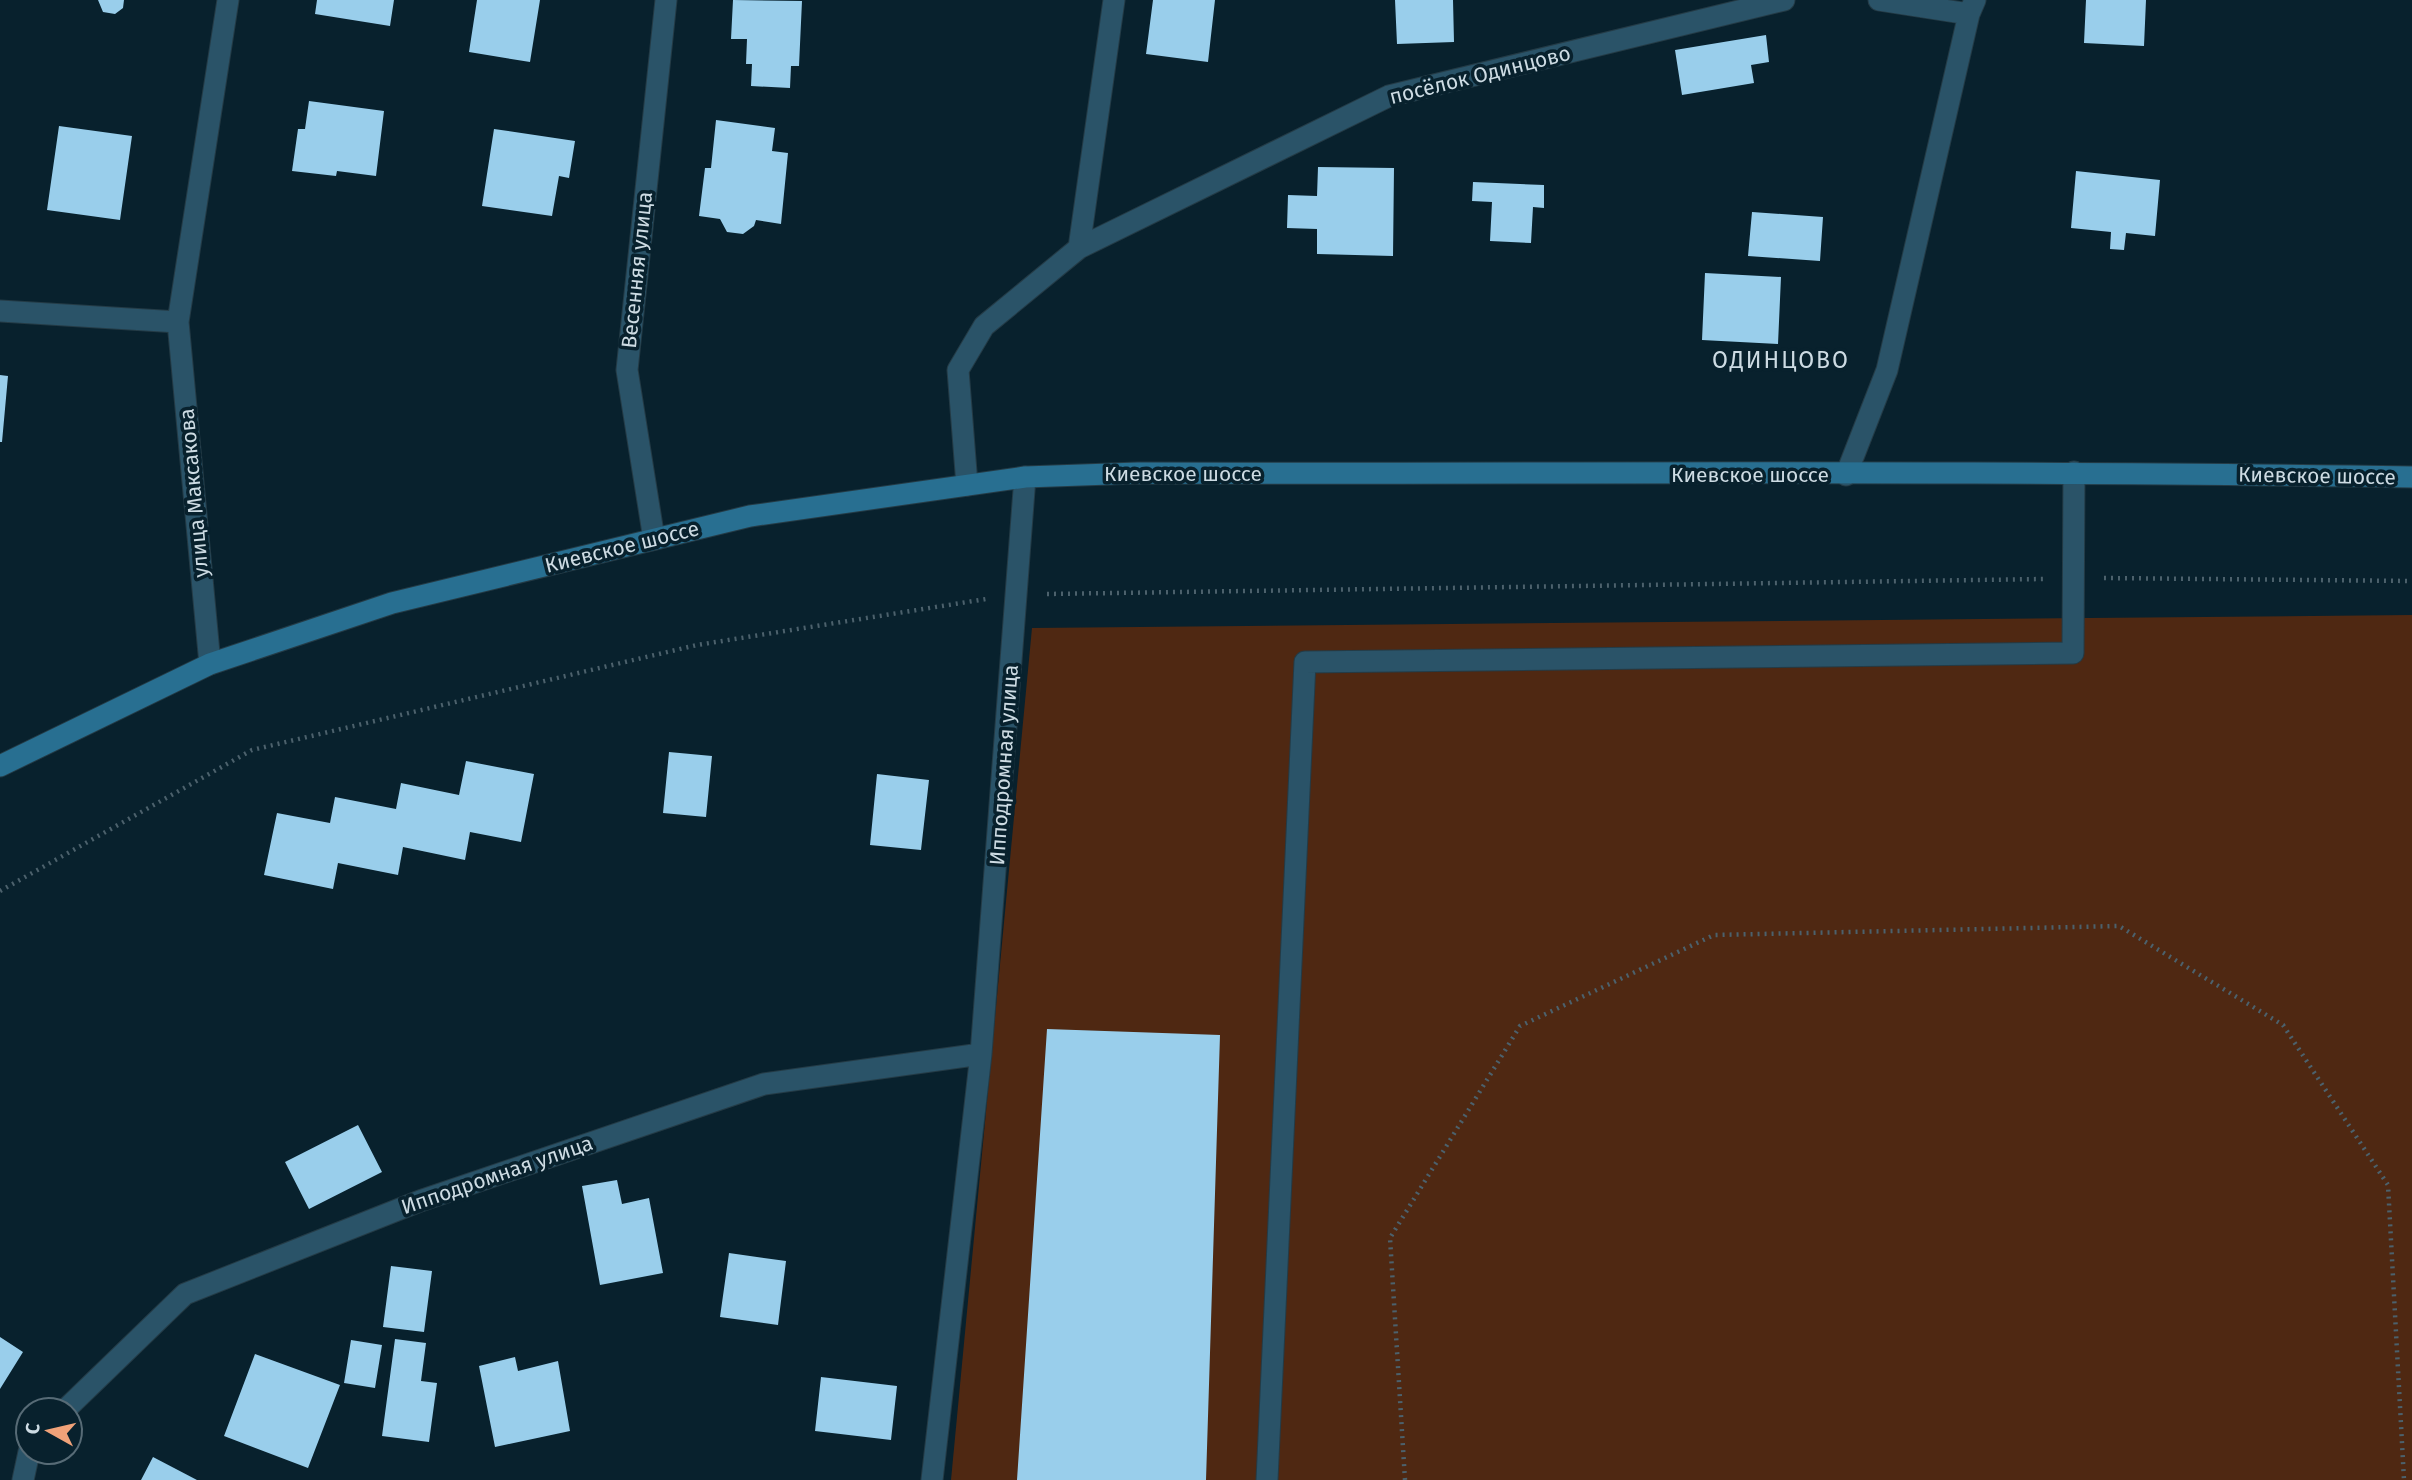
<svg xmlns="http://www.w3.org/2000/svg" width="2412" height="1480" font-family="'Fira Sans',sans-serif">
  <rect width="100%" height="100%" fill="#08212d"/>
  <path fill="#4f2812" d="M2412,615V1480H951L1032,628Z"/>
  <path fill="#99ceeb" d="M98,0H124L123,8L115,14L103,12Z
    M317,0H394L390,26L315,14Z
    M477,0H540L530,62L469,52Z
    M733,0L802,1L799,66H791L790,88L751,86L752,64H746L747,39H731Z
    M1153,0H1215L1208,62L1146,54Z
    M1395,0H1453L1454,42L1397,44Z
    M2086,0H2146L2144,46L2084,43Z
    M1766,35L1769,62L1751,65L1754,83L1682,95L1675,50Z
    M309,101L384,111L376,176L337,171L336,176L292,171L298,129H305Z
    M716,120L775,128L772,151L788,153L781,224L756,220L754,226L743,234L727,232L720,219L699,216L705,168H711Z
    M59,126L132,136L120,220L47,210Z
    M494,129L575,141L569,178L559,176L552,216L482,206Z
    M1318,167L1394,168L1393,256L1317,254V229L1287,228L1288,195L1317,196Z
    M2076,171L2160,180L2155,236L2126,233L2124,250L2110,249L2111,232L2071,228Z
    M1473,182L1544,185V208L1533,207L1531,243L1490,241L1492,202L1472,201Z
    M1752,212L1823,217L1820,261L1748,256Z
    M1705,273L1781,277L1778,344L1702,340Z
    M0,375L8,376L2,442H0Z
    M669,752L712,756L706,817L663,813Z
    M466,761L534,774L521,842L470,832L465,860L403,847L398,875L338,863L333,889L264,875L277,813L330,823L335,797L396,809L401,783L459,795Z
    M877,774L929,780L921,850L870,845Z
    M1047,1029L1220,1035L1206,1480H1017Z
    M358,1125L382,1172L309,1209L285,1162Z
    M617,1180L622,1204L649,1198L663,1273L600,1285L582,1186Z
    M729,1253L786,1261L778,1325L720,1317Z
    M391,1266L432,1271L424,1332L383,1327Z
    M0,1337L23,1352L0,1389Z
    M395,1339L426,1343L421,1381L437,1383L429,1442L382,1436Z
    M351,1340L382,1345L375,1388L344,1383Z
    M255,1354L340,1385L308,1468L224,1436Z
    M515,1357L518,1371L558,1361L570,1431L495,1447L479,1366Z
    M821,1377L897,1386L891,1440L815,1431Z
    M153,1457L197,1480H141Z"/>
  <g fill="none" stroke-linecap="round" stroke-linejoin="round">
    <defs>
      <path id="lane" d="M1879,0L1969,14
        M1079,248L1389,96L1784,0
        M0,311L178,322
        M1846,475L1887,370L1969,14L1975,0
        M967,485L958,370L984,326L1079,248L1114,0
        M654,539L627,370L666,0
        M210,664L178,322L228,0
        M1267,1480L1305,662L2073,653L2074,472"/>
      <path id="street" d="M65,1410L185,1294L420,1201L764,1084L981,1054
        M23,1480L29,1452
        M932,1480L981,1054L1025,477"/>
      <path id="secondary" d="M0,766L210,664L392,603L750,516L1025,477L1138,473C1563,474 1987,470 2412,477"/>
    </defs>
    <use href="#lane" stroke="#243b46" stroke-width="23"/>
    <use href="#street" stroke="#243b46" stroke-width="23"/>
    <use href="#secondary" stroke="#243b46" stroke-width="23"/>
    <path stroke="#4c616c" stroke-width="4.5" stroke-dasharray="2 5" stroke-linecap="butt" d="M2104,578L2412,581
      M1047,594L2043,579
      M0,891L252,750L697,645L986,599
      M1405,1480L1390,1238L1520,1026L1714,935L2119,926L2283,1025L2388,1185L2404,1480"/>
    <use href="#lane" stroke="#2a5368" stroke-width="21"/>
    <use href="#street" stroke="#2a5368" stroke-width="21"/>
    <use href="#secondary" stroke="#286f91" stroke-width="21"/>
  </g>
  <g text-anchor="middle" stroke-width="7" stroke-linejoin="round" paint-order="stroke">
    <g font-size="21" fill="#cddbe3" stroke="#08212d">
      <text transform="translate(1480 75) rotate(-14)" y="7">посёлок Одинцово</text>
      <text transform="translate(637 270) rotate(-84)" y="7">Весенняя улица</text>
      <text x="1183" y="481">Киевское шоссе</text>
      <text x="1750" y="482">Киевское шоссе</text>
      <text transform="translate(2317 476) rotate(1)" y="7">Киевское шоссе</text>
      <text transform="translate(194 493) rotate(-95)" y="7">улица Максакова</text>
      <text transform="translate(622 547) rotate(-14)" y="7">Киевское шоссе</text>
      <text transform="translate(1004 765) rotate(-86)" y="7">Ипподромная улица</text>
      <text transform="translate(497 1175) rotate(-19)" y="7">Ипподромная улица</text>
    </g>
    <g font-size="23" letter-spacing="2" fill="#cddbe3" stroke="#08212d">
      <text x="1781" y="368">ОДИНЦОВО</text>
    </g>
  </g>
  <g transform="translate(49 1431) rotate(278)"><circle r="33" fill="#08212d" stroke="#576b76" stroke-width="2"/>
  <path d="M0-5L12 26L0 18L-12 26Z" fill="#f0a279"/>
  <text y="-10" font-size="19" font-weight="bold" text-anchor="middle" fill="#cddbe3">С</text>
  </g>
</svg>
